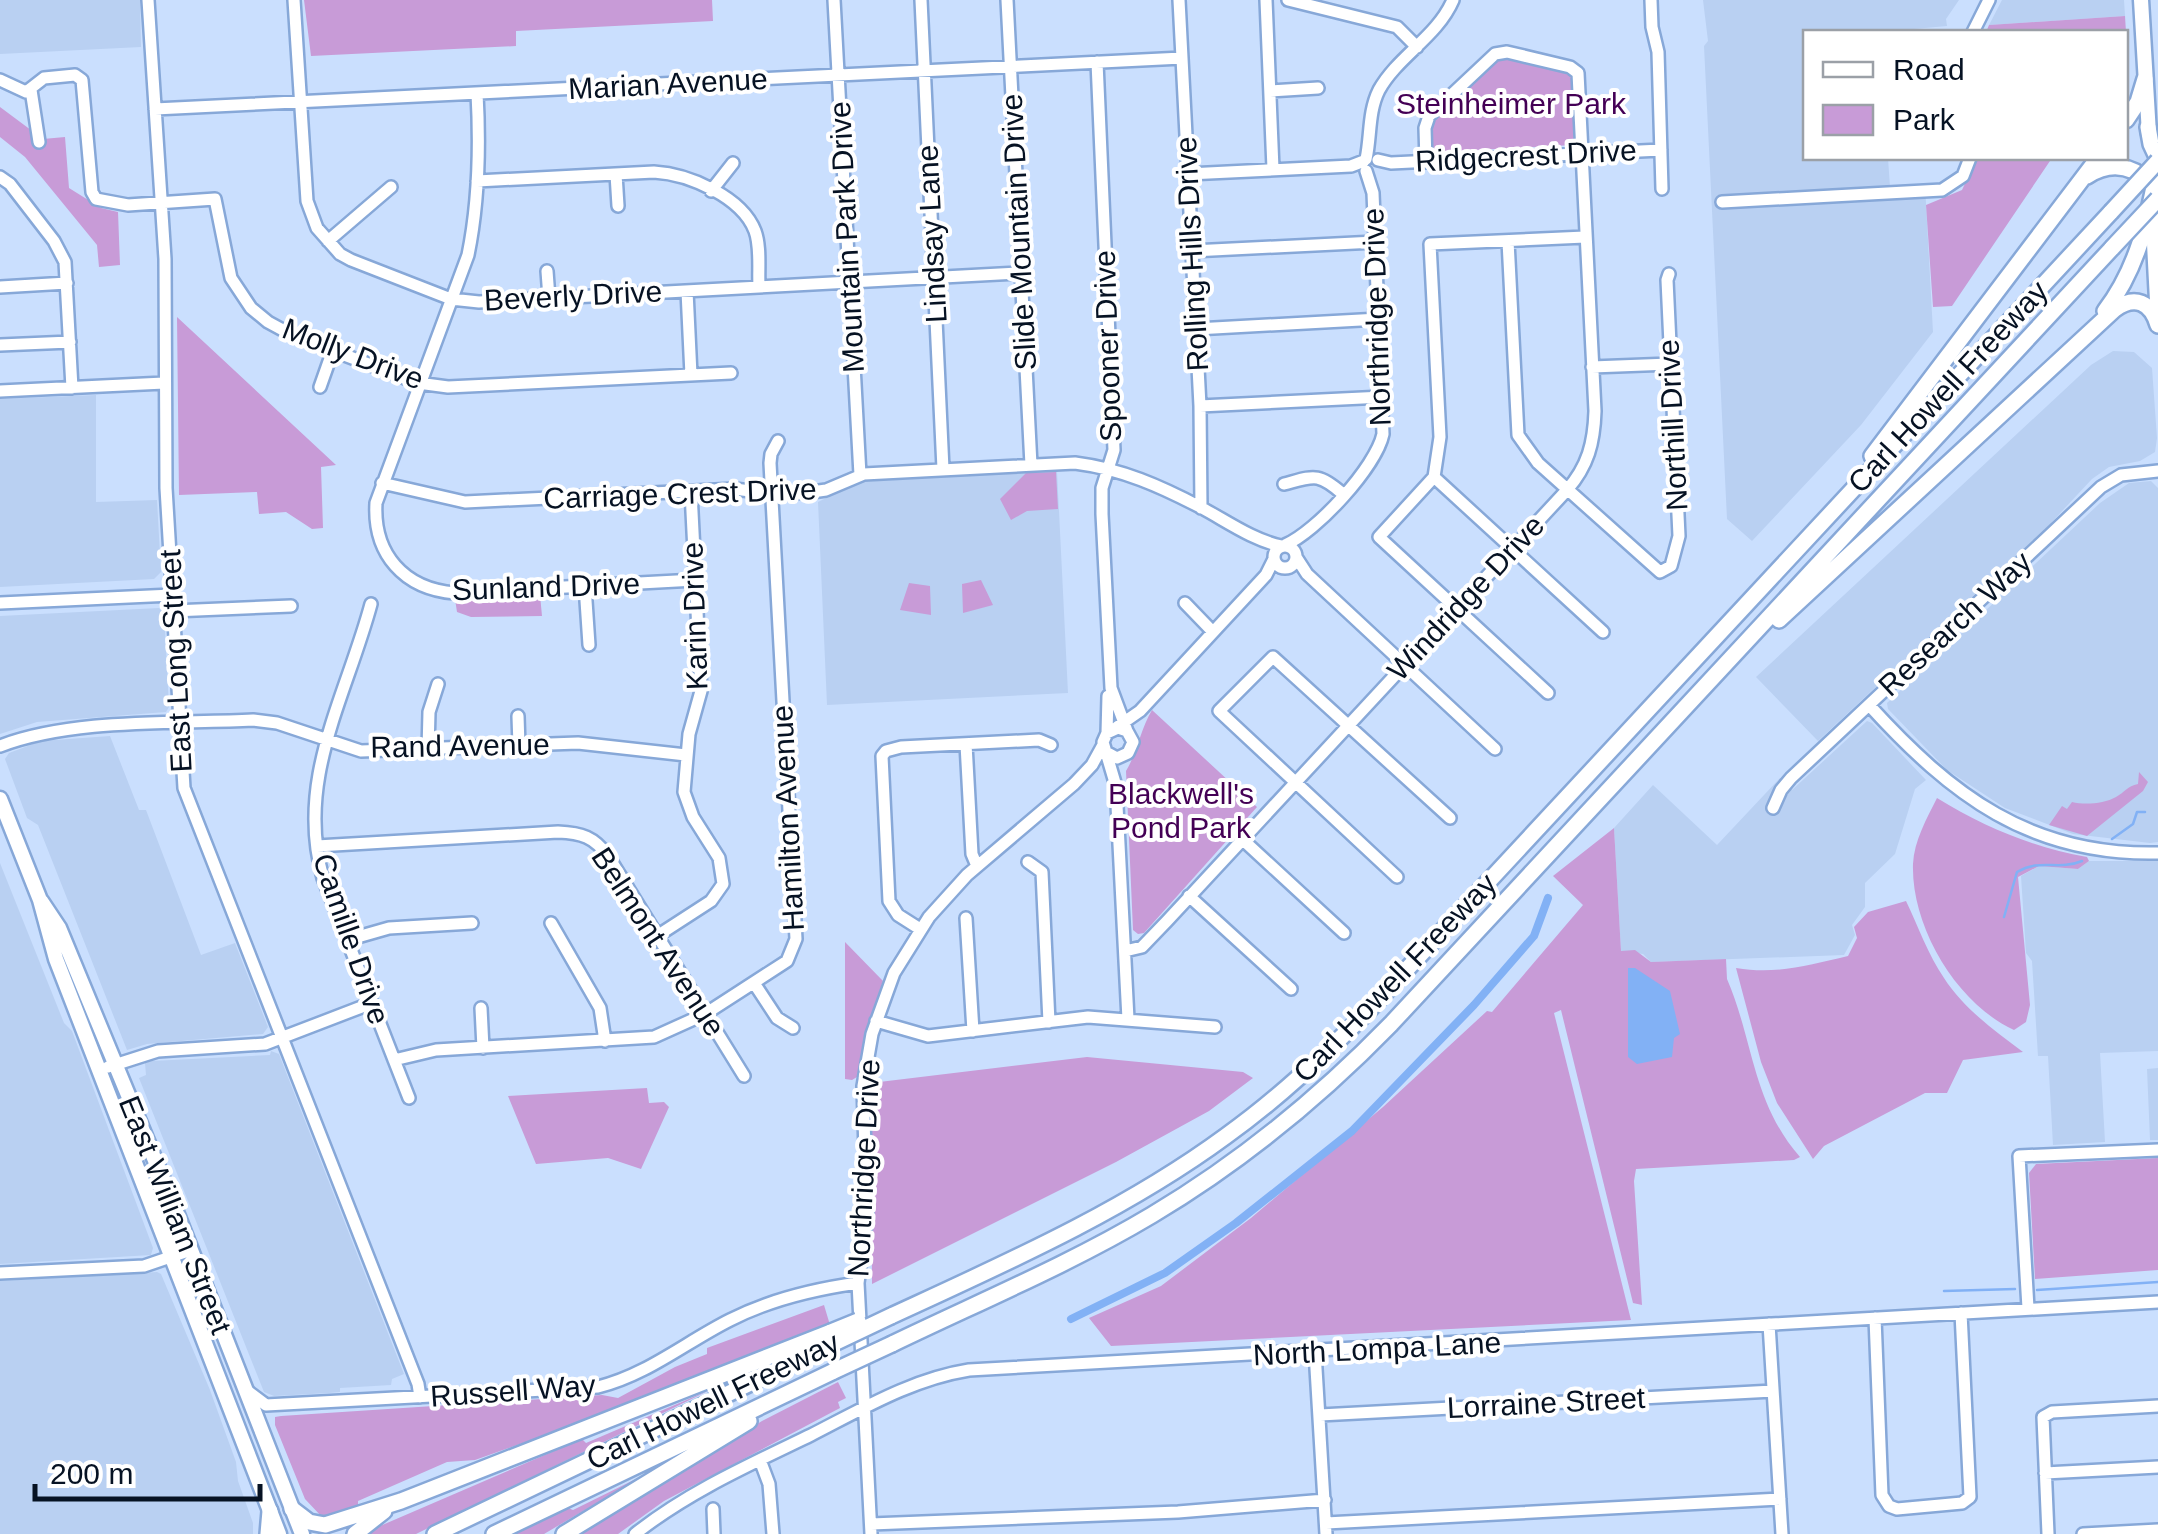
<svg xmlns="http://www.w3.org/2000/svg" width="2158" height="1534" font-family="Arial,sans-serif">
  <rect width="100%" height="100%" fill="#cadffe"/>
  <path fill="#b9d0f2" d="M0,0H140L141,47L0,54Z
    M1703,0H1959L1946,19L1947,26L1881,32H1806V158H1888L1890,187L1925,185L1933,332L1861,425L1752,541L1727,519L1704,46L1708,41Z
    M2002,0H2124L2125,16L1989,25Z
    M2113,351L2134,352L2152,368L2157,438L2155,452L2140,461L2109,467L2092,479L2050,524L1818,741L1756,677L2091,365Z
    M96,395V502L157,500L161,572L154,579L0,587V399Z
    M1057,471L1068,693L827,705L818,502L858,482Z
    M2151,481L2158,488V842L2150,843L2073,834L2005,808L1947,770L1888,709L1887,703L2100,503L2129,483Z
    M159,608L164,613L169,707L166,712L37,722L0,734V616Z
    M1867,721L1872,723L1926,780L1915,789L1895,854L1865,883V907L1852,925L1855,935L1844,955L1651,962L1643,954L1621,951L1614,828L1653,785L1717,845L1780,778L1792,790Z
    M110,736L139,810H146L201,955L235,943L268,1027L263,1034L147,1044L127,1050L38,825L27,818L5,759L9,753L41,741Z
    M2089,861H2158V1051L2100,1053L2105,1142L2053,1145L2048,1056H2038L2032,961L2026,953L2021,876L2039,866L2078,869Z
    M0,863L64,1023L72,1031L153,1248L151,1255L0,1264Z
    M271,1051L279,1054L284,1067L404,1374L392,1379L391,1385L340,1388V1392L329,1393L274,1396L264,1392L139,1078L146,1075L145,1063L152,1061L270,1055Z
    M2158,1068V1140H2150L2147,1069Z
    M157,1272L161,1274L210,1390L236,1462L238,1481L253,1523V1534H0V1281Z"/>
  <path fill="#c89bd7" d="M304,0H712L713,21L516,31V46L311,56Z
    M2125,16L2129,81L2126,73V32H1986L1989,25Z
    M1504,57L1571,75L1576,140L1573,145L1435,152C1431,142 1429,131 1434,121C1443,103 1485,62 1504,57Z
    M0,107L43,139L65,137L69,188L101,208L118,212L120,265L99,267L97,245L25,157L0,137Z
    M1977,158H2052L1952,306L1933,307L1926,205L1962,190Z
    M177,317L336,465L321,467L323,528L312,529L286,512L259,514L257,492L179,495Z
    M1056,472L1058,509L1027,511L1011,520L1000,499L1026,473Z
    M981,580L993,605L963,613L962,584Z
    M909,583L930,586L931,615L900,610Z
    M540,595L542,616L471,617L457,612L455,599Z
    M1152,710L1257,807L1144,933L1138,934L1133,930L1126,771C1138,751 1140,730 1152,710Z
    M2139,772L2148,782L2143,791L2087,836L2049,825L2062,806L2067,809L2072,802C2084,805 2104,804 2116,797C2125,792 2127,786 2138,784Z
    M1937,798C1984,827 2032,847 2087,857L2089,861L2078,869L2039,866L2018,877L2030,1005L2026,1022L2014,1030C1957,1004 1911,927 1913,864C1914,841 1927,818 1937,798Z
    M1614,828L1621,951L1635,950L1651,962L1726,959L1727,979C1754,1042 1752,1102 1800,1157L1794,1160L1636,1169L1634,1181L1642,1305L1633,1303L1561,1010L1554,1013L1631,1320L1111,1346L1089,1318L1161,1286L1251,1218L1383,1107L1487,1011L1492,1012L1583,905L1553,876Z
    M1906,901C1918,926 1928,955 1944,978C1964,1009 1994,1030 2023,1052L1963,1060L1947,1093H1925L1824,1146L1813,1159L1777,1103L1761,1062L1736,968C1776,975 1809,965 1848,956L1857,938L1854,927L1868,912Z
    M845,942L883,981L867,1029L857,1077L852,1080L845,1079Z
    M1087,1057L1243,1072L1253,1078L1209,1111L1116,1162L872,1284L871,1083Z
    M647,1088L649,1103L664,1102L669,1107L641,1169L608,1158L536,1164L508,1096Z
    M2158,1158V1270L2035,1279L2029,1173L2036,1164Z
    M824,1305L830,1325L637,1402L475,1460L447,1462L358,1501V1507L322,1517L305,1499L275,1425V1417L281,1416L602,1395L618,1398L675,1367L707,1354V1348Z
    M838,1382L846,1398L838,1402L840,1408L664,1501L618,1534H578L762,1421Z
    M712,1389L416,1534H368L380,1526L582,1439L586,1443Z
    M646,1474L544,1534H515L568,1508L573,1510Z"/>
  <path fill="#82b1f5" d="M1628,968H1635L1670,991L1680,1034L1674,1038L1672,1057L1637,1064L1628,1057Z"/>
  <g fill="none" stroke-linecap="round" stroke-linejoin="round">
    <path stroke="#82b1f5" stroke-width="2.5" d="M2112,839L2133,824L2137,812H2145
      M2004,917L2017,872C2041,858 2058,871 2082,861
      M2037,1290L2158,1282
      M1944,1291L2015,1289"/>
    <path stroke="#82b1f5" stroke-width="8" d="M1071,1319L1165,1273L1236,1223L1352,1131L1474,1005L1534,936L1548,898"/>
    <defs>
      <path id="minor" d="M148,0L165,259L166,488L184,788L418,1384L420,1397
        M294,0L307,201L317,228L340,254L351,260L451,299L479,302L1020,273
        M834,0L860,475
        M921,0L943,469
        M1007,0L1031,465
        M1179,0L1200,406L1201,508
        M1266,0L1273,169
        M1288,0L1397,27L1417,47
        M1651,0L1652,27L1658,52L1662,189
        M1973,32L1989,0
        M1097,62L1114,450L1102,488V514L1111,688L1127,731
        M0,80L26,92L44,78L75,75L82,80L92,192L96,199L128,205L215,199L231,278L251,308L268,322L292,335L418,383L448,387L731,373
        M31,90L39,142
        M1270,91L1318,88
        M477,93C480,147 479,201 468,255L376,503C373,554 404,589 455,593L695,580
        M155,109L1182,58
        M1366,159C1371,136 1368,112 1379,90C1398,56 1437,37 1453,0
        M1378,160L1391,163L1661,150
        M616,174L618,206
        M1188,174L1351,166L1364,161
        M0,177L10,184L54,241L65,262L72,388
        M477,181L654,172C689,174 742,197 755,231C761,247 758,270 759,287
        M711,191L733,163
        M1722,202L1942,190L1963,176L1970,158
        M328,241L391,187
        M1508,241L1518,435L1538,463L1660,572L1671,566L1679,536L1667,280L1669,274
        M1192,251L1375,242
        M547,271L549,298
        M0,287L67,283
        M687,291L691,375
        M1196,329L1379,319
        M0,345L70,342
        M1592,367L1670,364
        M320,387L333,350
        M0,391L164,383
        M1200,406L1383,397
        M1434,477L1603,632
        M382,483L465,502L735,489L772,494L812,492L826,490L864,474L1075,463C1122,469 1160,486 1202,508C1228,522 1253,540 1281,546
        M1284,484C1314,476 1318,472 1343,494
        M1285,545C1316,532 1376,467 1383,434L1373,193L1366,171
        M1274 557a11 11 0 1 1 22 0a11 11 0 1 1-22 0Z
        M1296,557L1307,574L1495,749
        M585,586L589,645
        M0,603L172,595
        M1185,603L1213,632
        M371,604C346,697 295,780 323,878L409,1098
        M173,611L291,606
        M1548,693L1379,537L1434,477L1440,437L1430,244L1585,237
        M1869,705C1951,795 2030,856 2158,853
        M518,716L519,746
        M1117,727L1140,711L1266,575L1274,559
        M1107,733L1108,696
        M966,744L972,854L977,866
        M0,746C74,718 173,724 253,720L277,723L361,751L578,743L686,755
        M428,750L429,712L438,684
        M1106,752L1117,758L1128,753L1133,742L1127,731L1118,728L1107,733L1103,742L1116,786L1128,1019
        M1773,808L1781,790L1791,778L2101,487L2121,475L2158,471
        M1242,839L1344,933
        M317,846L558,832C582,833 594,837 608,856L744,1076
        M1028,862L1042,872L1049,1022
        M1397,877L1219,711L1273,657L1450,818
        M1189,896L1291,989
        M966,918L973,1031
        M551,923L600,1008L605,1041
        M920,929L898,915L889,901L882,756L886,751L901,747L1039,740L1051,745
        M657,936L711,901L723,884L719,858L693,817L684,792L689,734L701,691L691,492
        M347,940L389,928L472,923
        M1125,951L1142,947L1167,921L1567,490C1588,466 1594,443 1595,411L1578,73L1570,67L1507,52L1495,54L1429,116L1425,128L1426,162
        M754,983L777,1018L793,1028
        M481,1008L483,1048
        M876,1021L928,1036L1088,1017L1215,1027
        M394,1060L436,1050L654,1037L705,1014L787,961L796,939L770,463L771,454L778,441
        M108,1067L158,1051L265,1044L372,1003
        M0,1273L144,1266L191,1250
        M2028,1308L2019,1156L2158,1150
        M1875,1318L1882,1495L1889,1506L1897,1509L1962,1503L1970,1497L1961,1313
        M1769,1324L1782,1534
        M1315,1352L1326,1534
        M246,1390L266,1405L598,1387C647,1375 686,1342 730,1320C769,1300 815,1289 858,1283
        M1320,1415L1773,1391
        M760,1460L769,1484L773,1534
        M2045,1473L2158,1467
        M713,1509L714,1534
        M1326,1523L1780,1499
        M871,1524L1178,1512L1325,1500
        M635,1534C688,1492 751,1464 811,1435C862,1409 912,1379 969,1370L2158,1302
        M871,1534L858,1283L867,1216L863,1086L872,1034L894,973L929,917L967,875L1074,784L1092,765L1103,745
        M2048,1534L2043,1417L2052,1412L2158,1406
        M2083,1534L2158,1530"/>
      <path id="major" d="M2141,0L2149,134
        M2152,205L2158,320
        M0,799L40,900L56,959L279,1534
        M41,901L59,928L171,1199L302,1534"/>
      <path id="highway" d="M2126,120L2138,102L2145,79
        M2148,127L2151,144L2158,159
        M2087,176C2110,161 2132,165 2151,183
        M2105,311C2138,268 2148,219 2158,167
        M1872,456L2098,158
        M1779,620L2115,309C2135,295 2151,302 2158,325
        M891,1316C1006,1263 1124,1211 1226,1136C1278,1099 1324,1055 1369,1010L2111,212
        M892,1344C979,1302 1070,1264 1152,1215C1241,1162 1319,1098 1391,1024L2112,248
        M292,1509L309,1522L325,1525L401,1501L831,1332
        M268,1534L270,1511
        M355,1534L384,1511
        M435,1534L832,1344
        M494,1534L834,1371
        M564,1534L749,1421"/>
    </defs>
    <use href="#minor" stroke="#87a8d8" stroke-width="16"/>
    <use href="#major" stroke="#87a8d8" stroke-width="19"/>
    <use href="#highway" stroke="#87a8d8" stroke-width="20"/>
    <use href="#minor" stroke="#fff" stroke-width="11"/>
    <use href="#major" stroke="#fff" stroke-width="14"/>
    <use href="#highway" stroke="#fff" stroke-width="15"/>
    <defs>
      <path id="highway-bridge" d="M2111,212L2158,161
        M2112,248L2158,199
        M831,1332L858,1321
        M832,1344L891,1316
        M834,1371L892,1344"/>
    </defs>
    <use href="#highway-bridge" stroke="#87a8d8" stroke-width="20" stroke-linecap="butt"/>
    <use href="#highway-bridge" stroke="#fff" stroke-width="15"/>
  </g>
  <g text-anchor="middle" stroke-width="8" stroke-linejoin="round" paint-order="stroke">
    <g font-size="30" fill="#061223" stroke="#fff">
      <text transform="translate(668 84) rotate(-3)" y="10">Marian Avenue</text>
      <text transform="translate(1526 156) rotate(-3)" y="10">Ridgecrest Drive</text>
      <text transform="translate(1019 232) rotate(-93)" y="10">Slide Mountain Drive</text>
      <text transform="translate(932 234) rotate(-93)" y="10">Lindsay Lane</text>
      <text transform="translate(847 237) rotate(-93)" y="10">Mountain Park Drive</text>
      <text transform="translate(1192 254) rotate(-93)" y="10">Rolling Hills Drive</text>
      <text transform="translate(573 296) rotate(-3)" y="10">Beverly Drive</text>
      <text transform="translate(1377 317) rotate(-92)" y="10">Northridge Drive</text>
      <text transform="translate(1108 346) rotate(-92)" y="10">Spooner Drive</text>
      <text transform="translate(353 354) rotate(21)" y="10">Molly Drive</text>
      <text transform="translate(1948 387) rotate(-47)" y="10">Carl Howell Freeway</text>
      <text transform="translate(1673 425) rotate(-93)" y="10">Northill Drive</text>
      <text transform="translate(680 494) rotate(-2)" y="10">Carriage Crest Drive</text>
      <text transform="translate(546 587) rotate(-2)" y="10">Sunland Drive</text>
      <text transform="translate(1466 598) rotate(-47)" y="10">Windridge Drive</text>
      <text transform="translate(695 616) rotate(-92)" y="10">Karin Drive</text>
      <text transform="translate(1955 624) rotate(-43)" y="10">Research Way</text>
      <text transform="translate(176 661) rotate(-93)" y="10">East Long Street</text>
      <text transform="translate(460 746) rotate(-1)" y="10">Rand Avenue</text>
      <text transform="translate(788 818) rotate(-93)" y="10">Hamilton Avenue</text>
      <text transform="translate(351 939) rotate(71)" y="10">Camille Drive</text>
      <text transform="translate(658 942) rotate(57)" y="10">Belmont Avenue</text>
      <text transform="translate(1395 978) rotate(-46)" y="10">Carl Howell Freeway</text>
      <text transform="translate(864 1168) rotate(-87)" y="10">Northridge Drive</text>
      <text transform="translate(175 1215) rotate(68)" y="10">East William Street</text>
      <text transform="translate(1377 1349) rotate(-3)" y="10">North Lompa Lane</text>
      <text transform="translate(513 1391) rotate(-4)" y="10">Russell Way</text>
      <text transform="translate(713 1401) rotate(-26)" y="10">Carl Howell Freeway</text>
      <text transform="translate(1546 1403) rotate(-3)" y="10">Lorraine Street</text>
    </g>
    <g font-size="30" fill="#405" stroke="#fff">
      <text x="1511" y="114">Steinheimer Park</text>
      <text x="1181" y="804">Blackwell's<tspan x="1181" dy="34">Pond Park</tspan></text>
    </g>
  </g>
  <rect x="1803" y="30" width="325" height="130" fill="#ffffff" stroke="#9ba0a7" stroke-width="2.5"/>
  <rect x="1823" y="62" width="50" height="15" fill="#ffffff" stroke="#9ba0a7" stroke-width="2.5"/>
  <text x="1893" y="80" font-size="30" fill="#061223">Road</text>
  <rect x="1823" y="105" width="50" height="30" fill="#c89bd7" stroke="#9ba0a7" stroke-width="2.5"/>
  <text x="1893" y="130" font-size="30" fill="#061223">Park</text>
  <path d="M35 1484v15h225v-15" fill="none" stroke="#061223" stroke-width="5"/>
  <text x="50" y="1484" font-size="30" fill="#061223" stroke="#ffffff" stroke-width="8" paint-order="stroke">200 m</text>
</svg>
